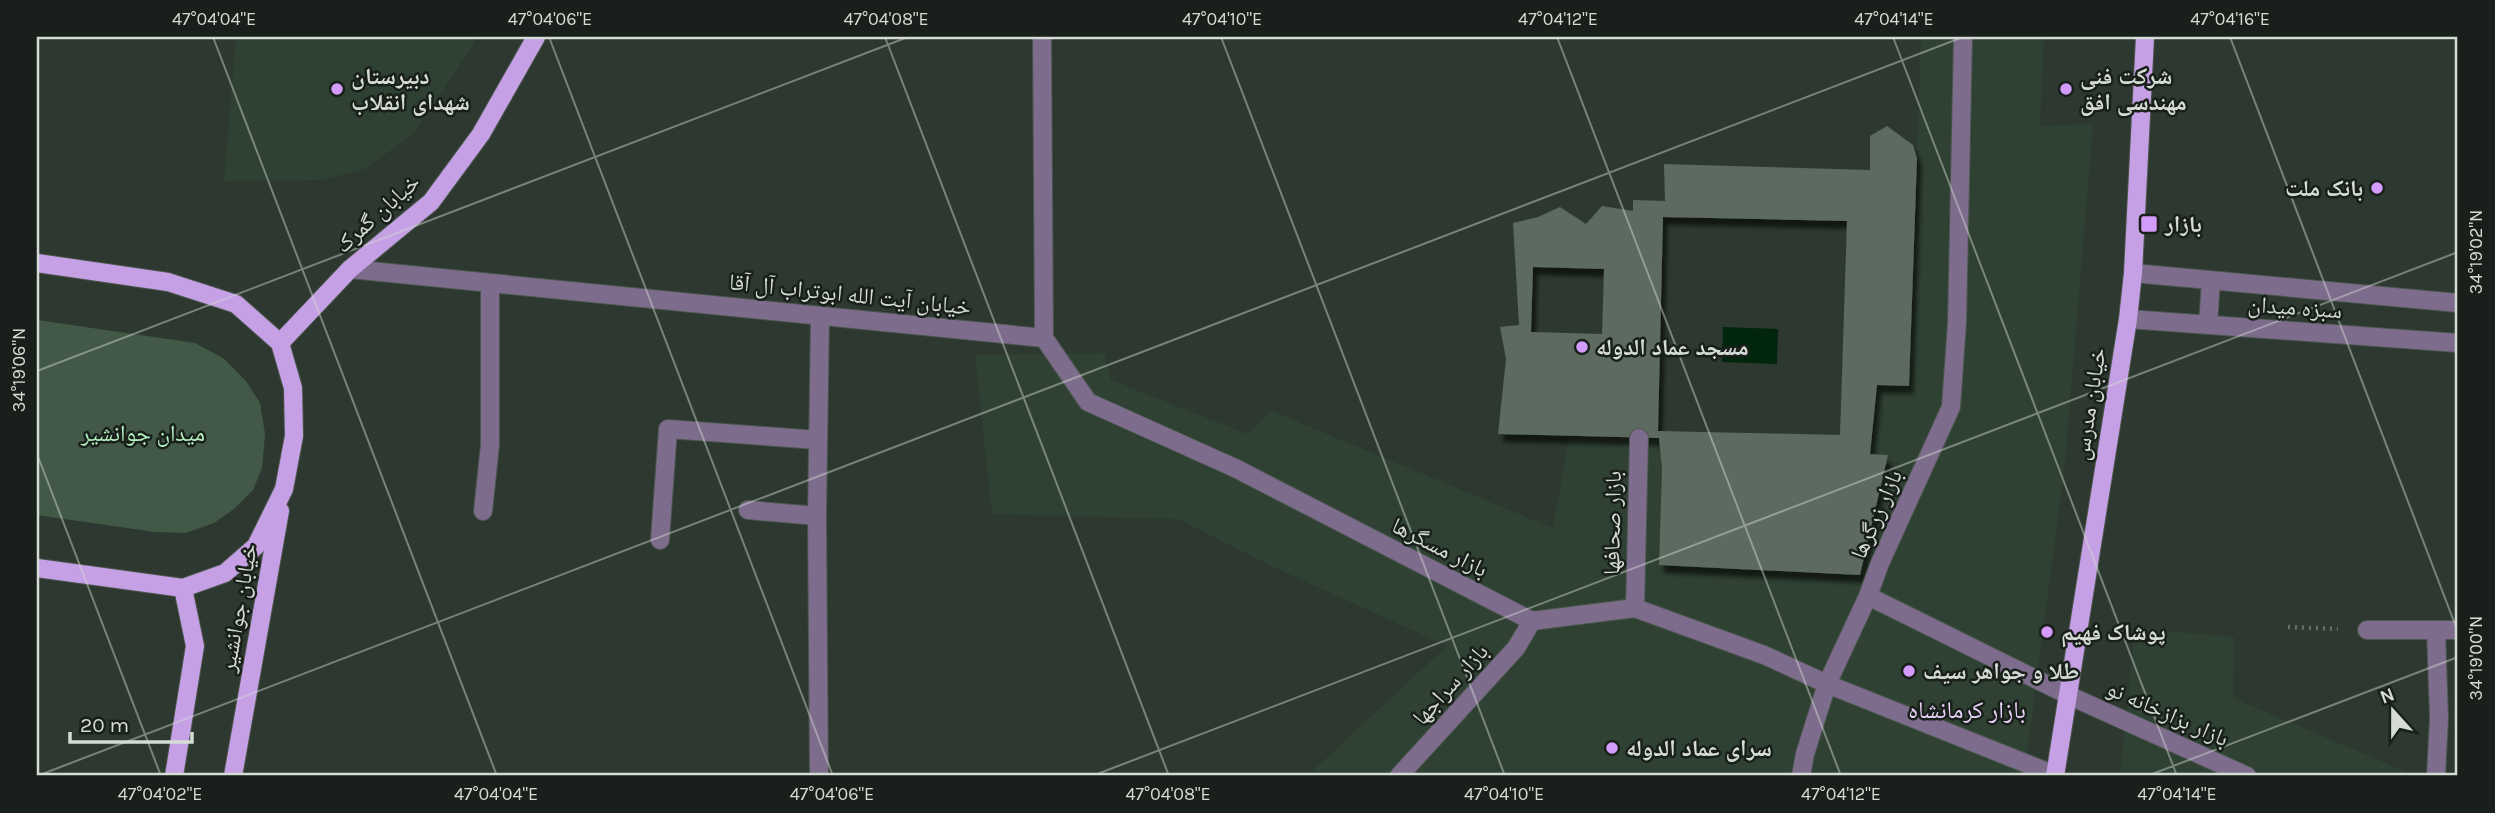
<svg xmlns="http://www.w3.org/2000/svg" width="2495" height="813" font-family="Karla,'Noto Naskh Arabic',sans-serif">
  <defs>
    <filter id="shadow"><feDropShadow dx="4.5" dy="8" stdDeviation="2" flood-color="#0009"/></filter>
  </defs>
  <rect width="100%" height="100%" fill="#2d3930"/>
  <path fill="#2f4133" d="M236,37H476L473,45L414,133L365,169L321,180L224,181Z
    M1921,37H2044L2040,126L2093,124L2065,463L2024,776H1307L1447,646L1267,564L1178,519L992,514L975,355L1104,353L1111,380L1247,434L1272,411L1553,528L1569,437L1659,438L1662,469L1659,565L1859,575L1888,455L1870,454L1877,385L1909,386Z
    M2135,628L2234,637L2233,698L2416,776H2120Z"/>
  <path fill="#435947" d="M37,320L195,343L223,358L246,381L260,403L265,434L262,468L253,490L234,509L214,523L186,533L155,532L37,515Z"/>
  <path fill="#01250d" d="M1723,327L1778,329L1777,364L1722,362Z"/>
  <path fill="#5d6a5f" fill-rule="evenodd" filter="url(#shadow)" d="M1887,126L1913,145L1917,158L1909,386L1877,385L1870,454L1888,455L1860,575L1659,565L1662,469L1659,438L1498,434L1506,359L1500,327L1519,325L1513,223L1538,217L1560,207L1586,224L1602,206L1633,211V200L1665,201L1664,164L1870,170V136ZM1663,217L1847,221L1840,435L1658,431ZM1533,267L1604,269L1602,334L1531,332Z"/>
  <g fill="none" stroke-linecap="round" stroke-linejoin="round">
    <defs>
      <path id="minor" d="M1042,37L1044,338
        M350,269L1044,338
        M2133,273L2458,303
        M2128,319L2458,343
        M2208,325L2211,280
        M1044,338L1088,402L1235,468L1532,621L1635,608L1764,655L1827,684L2055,775
        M748,510L817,516
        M483,511L490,445V283
        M660,540L668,429L818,440
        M1868,596L2068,695L2247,776
        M1635,608L1639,438
        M2367,630H2458
        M2436,630L2439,718L2436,776
        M819,776L817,516L820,316
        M1399,776L1516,648L1532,621
        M1801,776L1805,754L1827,684L1868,596L1880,563L1951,407L1957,323L1963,37"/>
      <path id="major" d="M37,263L168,282L236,304L280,343L293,388L294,436L284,489L256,546L225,573L183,588L37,568
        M280,343L350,269L431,202L481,134L536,37
        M174,776L195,646L183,588
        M233,776L280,511
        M2055,776L2128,319L2133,273L2145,37"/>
    </defs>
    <use href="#minor" stroke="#4b564e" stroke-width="20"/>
    <use href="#major" stroke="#4b564e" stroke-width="20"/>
    <path stroke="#656f67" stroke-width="4.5" stroke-dasharray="2 5" stroke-linecap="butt" d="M2288,627L2338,629"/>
    <use href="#minor" stroke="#7e6c8d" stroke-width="18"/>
    <use href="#major" stroke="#c5a0e4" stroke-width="18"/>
  </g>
  <path fill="none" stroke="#d4dcd5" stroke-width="2" stroke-opacity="0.45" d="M213,37L497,776M549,37L833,776M885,37L1169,776M1221,37L1505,776M1557,37L1841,776M1893,37L2177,776M2230,37L2458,632M37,371L908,37M37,454L161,776M37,776L1963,37M1092,776L2458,252M2147,776L2458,657"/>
  <g fill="#d39cfc" stroke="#191f1a" stroke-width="2.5">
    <circle cx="337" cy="89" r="7"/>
    <circle cx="2066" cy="89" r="7"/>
    <circle cx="2377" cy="188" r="7"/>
    <rect x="2140" y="215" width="18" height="18" rx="3.5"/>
    <circle cx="1582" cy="347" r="7"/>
    <circle cx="2047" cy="632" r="7"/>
    <circle cx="1909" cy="671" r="7"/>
    <circle cx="1612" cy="748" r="7"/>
  </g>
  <g text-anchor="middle" stroke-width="5" stroke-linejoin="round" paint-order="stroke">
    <g font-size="23" font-weight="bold" fill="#d4dcd5" stroke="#191f1a" text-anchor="start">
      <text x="351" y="84">دبیرستان<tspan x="351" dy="26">شهدای انقلاب</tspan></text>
      <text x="2080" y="84">شرکت فنی<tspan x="2080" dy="26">مهندسی افق</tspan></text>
      <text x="2363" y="196" text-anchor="end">بانک ملت</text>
      <text x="2165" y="232">بازار</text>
      <text x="1596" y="355">مسجد عماد الدوله</text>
      <text x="2061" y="640">پوشاک فهیم</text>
      <text x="1923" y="679">طلا و جواهر سیف</text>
      <text x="1626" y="756">سرای عماد الدوله</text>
    </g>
    <g font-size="23" fill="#d4dcd5" stroke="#191f1a">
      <text transform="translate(377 213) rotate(-42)" y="8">خیابان گمرک</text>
      <text transform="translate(850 294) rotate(6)" y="8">خیابان آیت الله ابوتراب آل آقا</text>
      <text transform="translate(2295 307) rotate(4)" y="8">سبزه میدان</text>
      <text transform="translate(2089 404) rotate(-81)" y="8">خیابان مدرس</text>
      <text transform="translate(1876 514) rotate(-66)" y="8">بازار زرگرها</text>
      <text transform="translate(1612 523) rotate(-89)" y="8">بازار صحافها</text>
      <text transform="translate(1440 547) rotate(27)" y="8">بازار مسگرها</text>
      <text transform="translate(238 608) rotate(-80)" y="8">خیابان جوانشیر</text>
      <text transform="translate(1450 684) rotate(-48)" y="8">بازار سراجها</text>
      <text transform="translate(2168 713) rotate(24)" y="8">بازار بزازخانه نو</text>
    </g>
    <g font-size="23" fill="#b2efbe" stroke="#191f1a">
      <text x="143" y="441">میدان جوانشیر</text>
    </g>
    <g font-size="24" fill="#e9d3fb" stroke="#191f1a">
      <text x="1967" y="718">بازار کرمانشاه</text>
    </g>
  </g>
  <rect width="2495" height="813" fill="none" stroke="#191f1a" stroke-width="77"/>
  <g transform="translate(2393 711) rotate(339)" stroke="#191f1a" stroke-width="5" paint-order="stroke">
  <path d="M0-5L12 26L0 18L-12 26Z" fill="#d4dcd5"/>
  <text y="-10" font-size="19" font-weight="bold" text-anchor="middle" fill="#d4dcd5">N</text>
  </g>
  <path d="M70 732v10h122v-10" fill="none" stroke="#d4dcd5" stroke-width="3.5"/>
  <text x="80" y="732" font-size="21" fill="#d4dcd5" stroke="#191f1a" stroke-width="5" paint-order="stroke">20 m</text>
  <rect x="38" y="38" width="2418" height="736" fill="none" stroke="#d4dcd5" stroke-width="2.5"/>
  <g font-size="18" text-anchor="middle" fill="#d4dcd5">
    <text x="214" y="25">47°04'04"E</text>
    <text x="550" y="25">47°04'06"E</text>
    <text x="886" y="25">47°04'08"E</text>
    <text x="1222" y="25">47°04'10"E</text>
    <text x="1558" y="25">47°04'12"E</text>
    <text x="1894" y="25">47°04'14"E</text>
    <text x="2230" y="25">47°04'16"E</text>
    <text transform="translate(2476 252) rotate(-90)" y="6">34°19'02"N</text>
    <text transform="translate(19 370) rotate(-90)" y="6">34°19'06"N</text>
    <text transform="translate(2476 658) rotate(-90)" y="6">34°19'00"N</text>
    <text x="160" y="800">47°04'02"E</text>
    <text x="496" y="800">47°04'04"E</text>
    <text x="832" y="800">47°04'06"E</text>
    <text x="1168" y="800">47°04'08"E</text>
    <text x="1504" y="800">47°04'10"E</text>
    <text x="1841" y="800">47°04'12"E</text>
    <text x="2177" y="800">47°04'14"E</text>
  </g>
</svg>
